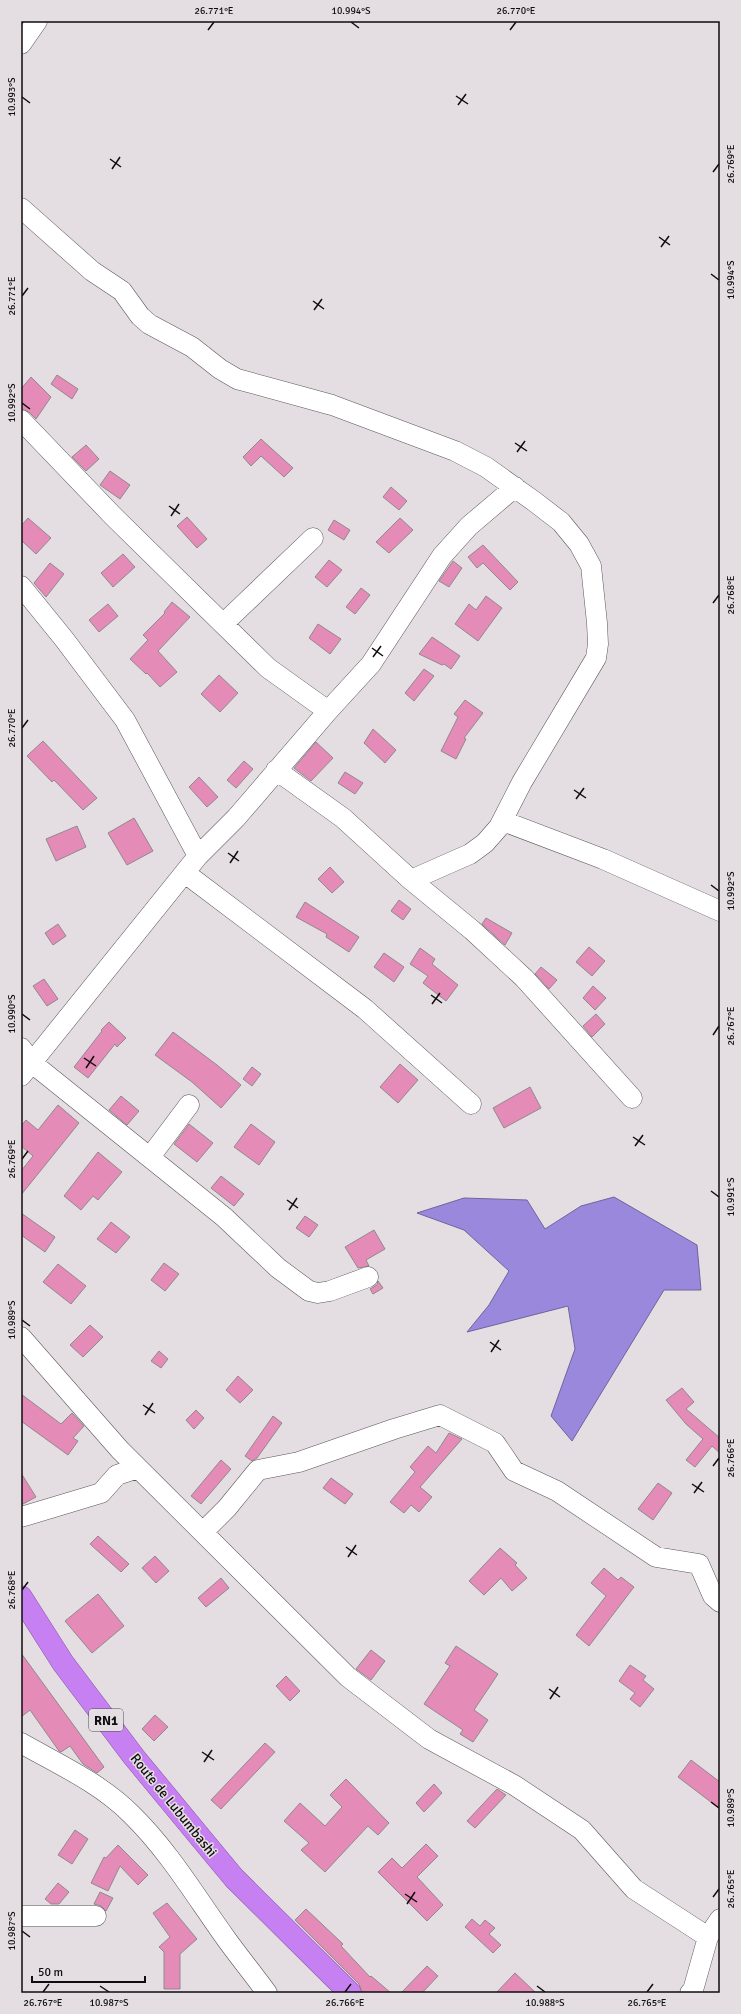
<svg xmlns="http://www.w3.org/2000/svg" width="741" height="2014" font-family="Signika,sans-serif">
  <rect width="100%" height="100%" fill="#e4dee3"/>
  <path fill="#9988db" stroke="#70639e" d="M614,1197L697,1245L701,1290H664L572,1441L551,1416L575,1349L568,1306L467,1332L489,1305L509,1271L464,1230L417,1213L464,1198L527,1200L545,1229L581,1206Z"/>
  <path fill="#e58bb7" stroke="#90898c" d="M57,375L78,389L72,399L51,384Z
    M31,377L51,397L36,419L29,412L21,409V389Z
    M261,439L293,468L284,477L261,456L251,466L243,457Z
    M86,445L99,459L86,471L72,457Z
    M110,471L130,485L120,499L100,485Z
    M391,487L407,501L399,510L383,497Z
    M187,517L207,539L197,548L177,526Z
    M28,518L51,538L36,554L21,540V526Z
    M400,518L413,530L389,553L376,542Z
    M334,520L350,530L344,540L328,530Z
    M483,545L518,582L510,590L483,563L477,568L468,557Z
    M123,554L135,567L113,587L101,573Z
    M329,560L342,570L327,587L315,577Z
    M453,561L462,568L449,587L439,581Z
    M50,563L64,574L46,597L34,583Z
    M361,588L370,595L355,614L346,607Z
    M486,596L502,608L478,641L455,624L469,604L476,610Z
    M172,602L190,617L158,651L177,672L160,687L147,673L146,674L130,659L148,640L143,635L165,613L164,612Z
    M108,604L118,616L99,632L89,620Z
    M318,624L341,639L330,654L309,638Z
    M432,637L460,656L451,669L444,664L442,665L419,654Z
    M424,669L434,676L414,701L405,693Z
    M219,675L238,693L220,712L201,694Z
    M465,700L483,713L464,738L466,739L456,759L441,751L458,717L454,714Z
    M373,729L396,750L385,763L364,743Z
    M43,741L97,798L83,810L54,780L52,782L27,756Z
    M316,742L333,758L311,781L294,768Z
    M244,761L253,769L236,788L227,780Z
    M345,772L363,783L355,794L338,783Z
    M199,777L218,797L207,807L189,787Z
    M134,818L153,851L127,865L108,833Z
    M77,826L86,847L56,861L46,839Z
    M330,867L344,882L332,893L318,879Z
    M399,900L411,909L403,920L391,911Z
    M305,902L359,937L349,952L326,937L327,934L296,917Z
    M486,918L512,933L505,945L482,924Z
    M58,924L66,936L53,945L45,933Z
    M589,947L605,961L592,976L576,962Z
    M420,948L435,959L432,964L458,985L446,1001L423,983L428,976L410,964Z
    M384,953L404,967L394,982L374,967Z
    M541,967L557,980L549,989L535,974Z
    M44,979L58,999L47,1006L33,986Z
    M593,986L606,998L595,1010L583,998Z
    M596,1014L605,1024L592,1037L583,1026Z
    M109,1022L126,1038L117,1047L115,1044L88,1078L74,1067L102,1031L101,1030Z
    M173,1032L217,1065L241,1085L221,1108L192,1082L155,1055Z
    M400,1064L418,1080L398,1103L380,1087Z
    M252,1067L261,1074L252,1086L243,1079Z
    M530,1087L541,1108L504,1128L493,1108Z
    M121,1096L139,1111L127,1125L109,1110Z
    M58,1105L79,1123L21,1195V1171L33,1156L21,1146V1126L26,1120L38,1130Z
    M189,1124L213,1143L197,1162L174,1144Z
    M251,1124L275,1142L259,1165L234,1147Z
    M98,1152L122,1172L98,1200L93,1196L81,1210L64,1196Z
    M221,1176L244,1194L234,1206L211,1188Z
    M21,1213L55,1237L45,1252L21,1235Z
    M305,1216L318,1225L309,1237L296,1228Z
    M111,1222L130,1237L116,1253L97,1239Z
    M374,1230L385,1249L366,1260L369,1266L358,1268L345,1247Z
    M164,1263L179,1274L165,1291L151,1280Z
    M58,1264L86,1286L71,1304L43,1282Z
    M378,1281L383,1288L373,1294L370,1289L377,1285Z
    M90,1325L103,1337L83,1357L70,1345Z
    M159,1351L168,1359L161,1368L151,1361Z
    M238,1376L253,1390L240,1403L226,1390Z
    M682,1388L694,1402L686,1409L720,1438V1453L712,1446L695,1467L686,1460L703,1439L686,1424L666,1400Z
    M21,1394L61,1424L72,1413L84,1426L73,1438L78,1441L68,1455L21,1421Z
    M196,1410L204,1418L194,1429L186,1420Z
    M273,1416L282,1423L257,1458L252,1461L245,1456Z
    M449,1433L462,1439L420,1487L432,1497L419,1512L411,1505L404,1513L390,1502L415,1472L410,1467L428,1446L436,1453Z
    M221,1460L231,1469L201,1504L191,1496Z
    M21,1473L36,1497L21,1505Z
    M331,1478L353,1494L345,1504L323,1488Z
    M658,1483L672,1493L653,1520L638,1509Z
    M98,1536L129,1564L121,1572L90,1544Z
    M500,1548L517,1563L515,1565L527,1578L512,1591L501,1578L484,1595L469,1581Z
    M155,1556L169,1571L156,1583L142,1568Z
    M604,1568L618,1580L621,1577L634,1587L589,1646L576,1635L606,1596L591,1583Z
    M221,1578L229,1588L206,1607L198,1598Z
    M98,1594L124,1626L92,1653L65,1621Z
    M456,1646L498,1674L474,1710L488,1720L473,1742L460,1734L463,1730L424,1704L450,1666L445,1663Z
    M371,1650L385,1661L371,1680L356,1669Z
    M21,1653L104,1767L97,1773L83,1764L70,1746L61,1752L59,1751L30,1710L21,1717Z
    M630,1665L646,1676L643,1680L654,1689L640,1707L630,1699L635,1693L619,1681Z
    M286,1676L300,1691L290,1701L276,1686Z
    M155,1715L168,1727L154,1741L142,1729Z
    M265,1743L275,1752L221,1809L211,1800Z
    M691,1760L720,1782V1809L678,1777Z
    M346,1779L389,1823L378,1835L368,1826L325,1872L301,1850L309,1843L284,1821L300,1803L325,1826L342,1807L330,1795Z
    M434,1784L442,1793L424,1812L416,1803Z
    M497,1789L506,1795L475,1828L467,1821Z
    M75,1830L88,1839L72,1864L58,1855Z
    M426,1844L438,1856L417,1877L443,1905L427,1921L378,1872L392,1858L402,1868Z
    M118,1845L148,1875L138,1885L120,1866L108,1891L91,1883L104,1857L106,1858Z
    M58,1883L69,1892L59,1904H51L45,1899Z
    M100,1892L113,1898L106,1911L101,1906L94,1904Z
    M167,1903L197,1939L180,1954V1989H164V1952L159,1947L170,1937L153,1913Z
    M306,1909L343,1944L341,1946L370,1977L371,1976L391,1993L362,1992L359,1984L295,1920Z
    M472,1919L480,1926L485,1920L495,1928L489,1934L501,1945L493,1953L465,1927Z
    M427,1966L438,1976L422,1993H401Z
    M515,1973L536,1993H496Z"/>
  <g fill="none" stroke-linecap="round" stroke-linejoin="round">
    <defs>
      <path id="minor" d="M21,44L37,21
        M21,208L92,271L122,291L140,316L149,324L192,347L220,369L237,379L332,405L455,451L486,467L535,502L561,522L579,544L591,566L597,623L598,644L596,658L522,782L499,827L485,843L470,854L411,880
        M21,420L113,516L268,668L328,711
        M21,586L64,639L125,720L198,856
        M223,624L313,538
        M276,770L343,818L411,880L472,930L524,978L632,1098
        M503,821L603,859L720,911
        M185,873L365,1009L471,1104
        M21,1048L32,1063L224,1217L278,1268L309,1291L318,1293L330,1291L368,1277
        M21,1076L198,856L236,818L328,711L371,664L442,556L469,526L515,487
        M150,1157L189,1105
        M21,1337L120,1450L348,1677L429,1739L514,1785L582,1830L634,1889L708,1937L693,1990L690,1993
        M21,1517L101,1493L117,1475L138,1468
        M203,1532L227,1508L258,1470L299,1462L394,1429L440,1415L495,1443L514,1471L557,1491L656,1557L699,1564L713,1596L720,1602
        M21,1743C58,1764 100,1783 131,1814C169,1851 196,1897 227,1940C240,1958 254,1975 267,1993
        M21,1916H96
        M708,1937L720,1919"/>
      <path id="highway" d="M21,1597L63,1663L134,1757L200,1837L234,1878L350,1993"/>
    </defs>
    <use href="#minor" stroke="#5b565a" stroke-width="21"/>
    <use href="#highway" stroke="#8758a2" stroke-width="23"/>
    <use href="#minor" stroke="#fff" stroke-width="20"/>
    <use href="#highway" stroke="#c780f2" stroke-width="22"/>
  </g>
  <path fill="none" stroke="#0f0d0e" stroke-width="1.5" d="M351,22L359,28M208,30L214,22M510,30L516,22M456,96L468,104M22,97L30,103M458,105L466,94M110,159L121,167M112,169L120,157M713,172L719,164M659,237L670,245M661,247L669,236M711,274L719,280M22,296L28,288M313,301L324,309M314,310L322,299M22,403L30,409M515,443L527,451M517,452L525,441M169,506L180,514M171,516L179,504M713,603L719,595M372,648L383,656M373,657L381,646M22,728L28,720M574,790L586,798M576,799L584,788M228,853L239,861M230,863L238,851M711,885L719,891M431,995L442,1003M432,1004L440,993M22,1014L30,1020M713,1035L719,1026M84,1058L96,1066M86,1068L94,1056M633,1137L645,1145M635,1146L643,1135M22,1159L28,1151M711,1191L719,1197M287,1200L298,1208M289,1210L297,1198M22,1320L30,1326M490,1342L501,1350M491,1352L499,1340M143,1405L155,1413M145,1415L153,1403M713,1466L719,1458M692,1484L704,1492M694,1493L702,1482M346,1547L357,1555M348,1557L356,1545M22,1590L28,1582M549,1689L560,1697M550,1699L558,1687M202,1752L214,1760M204,1762L212,1750M711,1802L719,1808M405,1894L417,1902M713,1897L719,1889M407,1904L415,1892M22,1931L30,1937M100,1986L109,1992M537,1986L545,1992M43,1992L49,1984M345,1992L351,1984M647,1992L653,1984"/>
  <g text-anchor="middle" stroke-width="3" stroke-linejoin="round" paint-order="stroke">
    <rect fill="#e4dee3" stroke="#4f4c4e" stroke-width="1" x="89" y="1709" width="34" height="22" rx="3"/>
    <g font-size="13" font-weight="bold" fill="#0f0d0e">
      <text x="106" y="1725">RN1</text>
    </g>
    <g font-size="14" fill="#0f0d0e" stroke="#e4dee3">
      <text transform="translate(174 1805) rotate(51)" y="5">Route de Lubumbashi</text>
    </g>
  </g>
  <rect width="741" height="2014" fill="none" stroke="#e4dee3" stroke-width="44"/>
  <path d="M32 1976v6h113v-6" fill="none" stroke="#0f0d0e" stroke-width="2"/>
  <text x="38" y="1976" font-size="12" fill="#0f0d0e" stroke="#e4dee3" stroke-width="3" paint-order="stroke">50 m</text>
  <rect x="22" y="22" width="697" height="1970" fill="none" stroke="#0f0d0e" stroke-width="1.5"/>
  <g font-size="10" text-anchor="middle" fill="#0f0d0e">
    <text x="214" y="14">26.771°E</text>
    <text x="351" y="14">10.994°S</text>
    <text x="516" y="14">26.770°E</text>
    <text transform="translate(11 97) rotate(-90)" y="4">10.993°S</text>
    <text transform="translate(730 164) rotate(-90)" y="4">26.769°E</text>
    <text transform="translate(730 280) rotate(-90)" y="4">10.994°S</text>
    <text transform="translate(11 296) rotate(-90)" y="4">26.771°E</text>
    <text transform="translate(11 403) rotate(-90)" y="4">10.992°S</text>
    <text transform="translate(730 595) rotate(-90)" y="4">26.768°E</text>
    <text transform="translate(11 728) rotate(-90)" y="4">26.770°E</text>
    <text transform="translate(730 891) rotate(-90)" y="4">10.992°S</text>
    <text transform="translate(11 1014) rotate(-90)" y="4">10.990°S</text>
    <text transform="translate(730 1026) rotate(-90)" y="4">26.767°E</text>
    <text transform="translate(11 1159) rotate(-90)" y="4">26.769°E</text>
    <text transform="translate(730 1197) rotate(-90)" y="4">10.991°S</text>
    <text transform="translate(11 1320) rotate(-90)" y="4">10.989°S</text>
    <text transform="translate(730 1458) rotate(-90)" y="4">26.766°E</text>
    <text transform="translate(11 1590) rotate(-90)" y="4">26.768°E</text>
    <text transform="translate(730 1808) rotate(-90)" y="4">10.989°S</text>
    <text transform="translate(730 1889) rotate(-90)" y="4">26.765°E</text>
    <text transform="translate(11 1931) rotate(-90)" y="4">10.987°S</text>
    <text x="43" y="2006">26.767°E</text>
    <text x="109" y="2006">10.987°S</text>
    <text x="345" y="2006">26.766°E</text>
    <text x="545" y="2006">10.988°S</text>
    <text x="647" y="2006">26.765°E</text>
  </g>
</svg>
